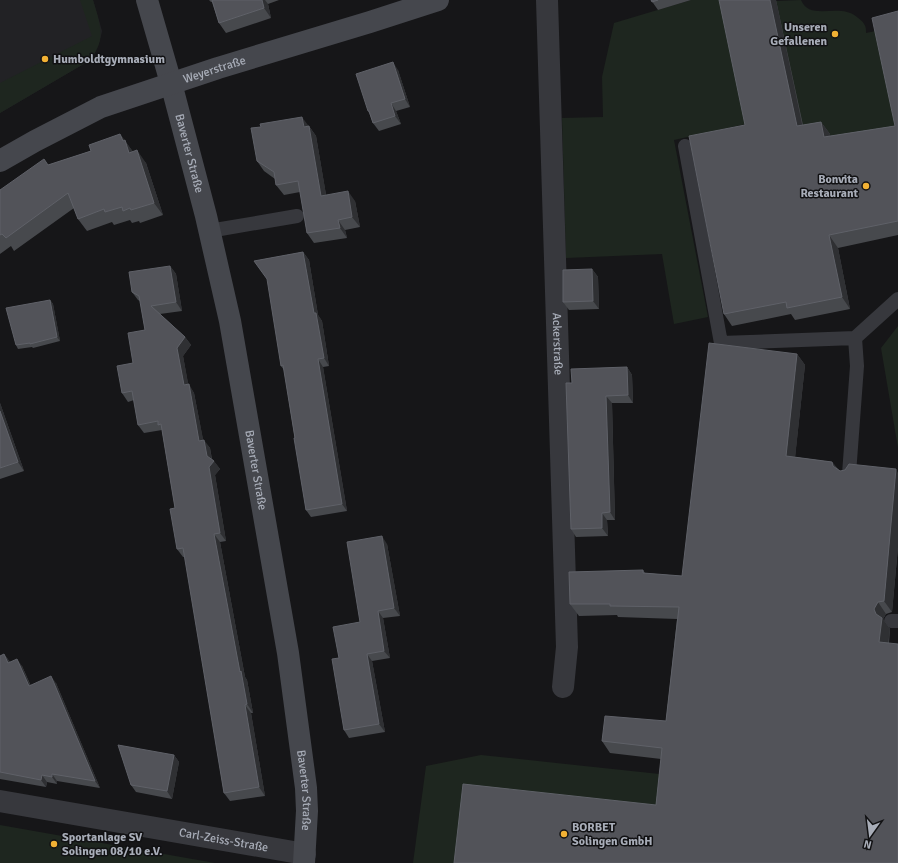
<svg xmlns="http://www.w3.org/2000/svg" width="898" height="863" font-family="Signika,sans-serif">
  <rect width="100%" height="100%" fill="#161618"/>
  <path fill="#222225" d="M0,0H93L102,31L100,40L94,55L87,62L0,113Z"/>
  <path fill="#1e261f" d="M80,0H93C100,24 108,42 87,62L0,113V83L92,36Z
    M691,0H725L750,123L674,140L708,317L674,324L662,254L566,258L562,118L603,117L602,77L614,23Z
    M801,0C810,22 839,2 857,17C859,19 863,21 864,24C866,26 866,30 866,33L881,30L898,138L805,139L776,1Z
    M898,326V448L881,348Z
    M481,755L669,775L664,816L463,863H413L426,766Z
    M0,825L215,863H0Z"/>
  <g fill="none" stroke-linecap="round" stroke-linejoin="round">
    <path stroke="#37383d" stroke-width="14" d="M685,146L721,343L855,338L898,299
      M209,231L297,216
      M849,474L857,366L855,338
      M891,621H898"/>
    <g stroke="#37383d" stroke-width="22">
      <path id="s1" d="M547,0L567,647L563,687"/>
      <path id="s2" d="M0,801L305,854"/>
    </g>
    <g stroke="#45474d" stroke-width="22">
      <path id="s3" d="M147,0L171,83L206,216L230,321L288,653L306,788L307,811L304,863"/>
      <path id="s4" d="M0,161L35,141L101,107L218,68L370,22L438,0"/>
    </g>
  </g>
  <path fill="#47494d" d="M209,0H279L268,4L271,18L226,33L219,23L212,2H211Z
    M651,0H691L658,10Z
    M776,0L803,125L821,122L830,134V136L895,126L898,11V235L838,248L850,309L795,320L791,314L732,326L724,314L745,125Z
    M398,70L410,107L396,111L401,124L379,131L373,123L370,115L368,111Z
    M309,126L316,136L326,195L355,201L360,227L345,230L347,238L314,243L307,233L300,192L284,195L276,185L275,179L264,171L257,161Z
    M120,134L133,152L146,163L163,215L140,223L139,221L132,223L130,220L114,225L112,222L87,231L78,219L74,208L14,251L11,246L0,254V190L48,165L91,151Z
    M303,252L309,260L318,315L322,321L329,366L323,367L347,511L311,517L306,510L284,370L281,366L268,280L254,261Z
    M170,266L176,274L182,311L160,314L185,337L191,345L183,356L188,384L194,393L203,440L210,448L212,459L220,469L215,475L226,541L220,542L245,677L247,680L253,713H251L265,796L230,801L224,793L185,557H183L177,549L175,508L162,431V430L144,433L138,425L134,400L128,402L122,393L133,363L145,330L140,301L138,300L132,292Z
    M592,269L598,277L599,309L569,310L563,302Z
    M50,300L53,304L60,341L33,348L32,347L18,349L16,345Z
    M797,354L805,365L795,457L832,462L838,469L840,471L898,473V547L892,612L886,614L883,619L890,629L889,643L656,805L661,759L610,753L602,741L666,721L677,619L618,617L617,615L579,616L570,604L643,570L645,573L682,576Z
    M627,367L632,375L633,403H612L615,520H607L608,536L576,537L571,529L572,383Z
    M0,403L24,471L0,479Z
    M387,544L400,616L383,618L390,658L372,661L385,732L349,738L344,730L339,658L360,622Z
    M4,654L10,662L22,666L31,686L56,683L100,788L57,781V784L47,782L46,787L0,779V656Z
    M174,755L179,762L172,799L136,792L131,785Z"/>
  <path fill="#2f3033" d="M262,0H265L268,4L271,18L264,8Z
    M770,0H776L805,138L797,126Z
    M393,62L398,70L410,107L405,99Z
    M391,103L396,111L401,124L395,116Z
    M302,117L316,136L328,206L321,196L304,127Z
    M821,122L830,134L833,149L824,137Z
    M120,134L134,153H129L123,141Z
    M137,150L146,163L163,215L154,203Z
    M348,191L355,201L360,227L352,217Z
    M338,220L345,230L347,238L340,228Z
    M829,235L838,248L850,309L842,297Z
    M303,252L309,260L318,315L322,321L329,366L324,358L314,313Z
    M170,266L176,274L182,311L176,302Z
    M592,269L598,277L599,309L593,301Z
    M50,300L53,304L60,341L57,337Z
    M185,337L191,345L183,356L190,393L184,385L177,348Z
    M797,354L805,365L794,468L786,456Z
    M318,359L323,367L347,511L342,504Z
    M627,367L632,375L633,403L628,395Z
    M189,384L194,393L205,449L199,441Z
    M606,396L612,403L615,520L610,512Z
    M0,403L24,471L18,462L0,411Z
    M204,440L210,448L212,462L214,461L220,469L215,475L226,541L220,533Z
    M832,462L841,473L833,466Z
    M896,469L898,473V547L892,612L884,601Z
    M602,513L607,520L608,536L602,528Z
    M214,534L220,542L245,677L247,680L253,713L247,704L240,672Z
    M382,536L387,544L400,616L394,608Z
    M878,602L886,614L883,619L890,629L887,653L879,642L876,614L874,609Z
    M378,611L383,618L390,658L384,651Z
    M4,654L9,661L13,670L8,663Z
    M367,654L372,661L385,732L379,724Z
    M17,659L22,666L34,694L29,686Z
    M51,676L56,683L100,788L95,781Z
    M245,705L251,713L265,796L259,787Z
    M174,755L179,762L172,799L167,791Z
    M52,774L57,781V784L52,777Z
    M42,775L47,782L46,787L41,780Z"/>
  <path fill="#525359" stroke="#5f6168" d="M212,0H262L264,8L219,23Z
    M651,0H658L652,2Z
    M719,0H770L797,126L821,122L824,137L895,126L872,18L898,11V221L829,235L842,297L787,308L786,302L724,314L689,136L745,125Z
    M393,62L405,99L391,103L395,116L373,123L369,111H368L356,74Z
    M302,117L304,127L309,126L321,196L348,191L352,217L338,220L340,228L307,233L298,181L276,185L274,172L257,161L251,128L261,127L260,124Z
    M120,134L123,141L125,140L129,153L137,150L154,203L131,210L130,208L123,211L122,207L105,212L104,209L78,219L68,193L6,238L2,234L0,235V190L44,159L48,165L91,151L89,145Z
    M303,252L314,313H316L324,358L318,359L342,504L306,510L294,438H295L283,365L281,366L267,279L254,261Z
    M170,266L176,302L151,306L185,337L177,348L184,385L189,384L199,441L204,440L207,456L214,461L209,467L220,533L214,534L240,672L241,671L247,704L245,705L259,787L224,793L183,548L177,549L170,509L175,508L161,424L158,425V421L138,425L132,391L122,393L117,366L133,363L128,333L145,330L139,296L132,292L129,272Z
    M592,269L593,301L563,302V270Z
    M50,300L57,337L30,344V343L16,345L6,308Z
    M709,343L797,354L786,456L832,462L833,466L840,471L845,470L849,464L896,469L884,601L878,602L874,609L876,614L882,618L879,642L898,644V863H454L463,784L656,805L662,748L602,741L605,716L666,721L679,607L610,606V604H570L569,572L643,570V573L682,576Z
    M627,367L628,395L606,396L610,512L602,513V528L571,529L566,383H572L571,369Z
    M0,411L18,462L0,468Z
    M382,536L394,608L378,611L384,651L367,654L379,724L344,730L332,659L339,658L333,627L360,622L347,542Z
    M4,654L8,663L17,659L29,686L51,676L95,781L52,774V777L42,775L41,780L0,772V656Z
    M118,745L174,755L167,791L131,785Z"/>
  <g fill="#f2b134" stroke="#111113" stroke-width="1.5">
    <circle cx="835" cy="34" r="4"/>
    <circle cx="45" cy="59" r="4"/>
    <circle cx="866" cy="186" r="4"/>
    <circle cx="564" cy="834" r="4"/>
    <circle cx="54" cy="844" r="4"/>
  </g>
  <g text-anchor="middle" stroke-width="3" stroke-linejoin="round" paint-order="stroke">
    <g font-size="12" font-weight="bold" fill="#a8adb8" stroke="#111113" text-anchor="start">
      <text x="827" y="31" text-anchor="end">Unseren<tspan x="827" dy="14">Gefallenen</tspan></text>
      <text x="53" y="63">Humboldtgymnasium</text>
      <text x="858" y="183" text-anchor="end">Bonvita<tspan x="858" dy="14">Restaurant</tspan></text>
      <text x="572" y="831">BORBET<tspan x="572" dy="14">Solingen GmbH</tspan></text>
      <text x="62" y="841">Sportanlage SV<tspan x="62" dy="14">Solingen 08/10 e.V.</tspan></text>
    </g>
    <g font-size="12" fill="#a8adb8" stroke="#111113">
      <text dy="4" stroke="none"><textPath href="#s4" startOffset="234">Weyerstraße</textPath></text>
      <text dy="4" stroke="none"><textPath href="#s3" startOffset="159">Baverter Straße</textPath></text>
      <text dy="4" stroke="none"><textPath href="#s1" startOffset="344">Ackerstraße</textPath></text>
      <text dy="4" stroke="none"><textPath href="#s3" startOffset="483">Baverter Straße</textPath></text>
      <text dy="4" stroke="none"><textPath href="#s3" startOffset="807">Baverter Straße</textPath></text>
      <text dy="4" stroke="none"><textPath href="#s2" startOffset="227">Carl-Zeiss-Straße</textPath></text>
    </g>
  </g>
  <g transform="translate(870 835) rotate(194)" stroke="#111113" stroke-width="3" paint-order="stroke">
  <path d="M0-3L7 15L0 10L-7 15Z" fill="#a8adb8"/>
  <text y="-6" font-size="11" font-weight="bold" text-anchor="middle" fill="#a8adb8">N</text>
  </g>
</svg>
